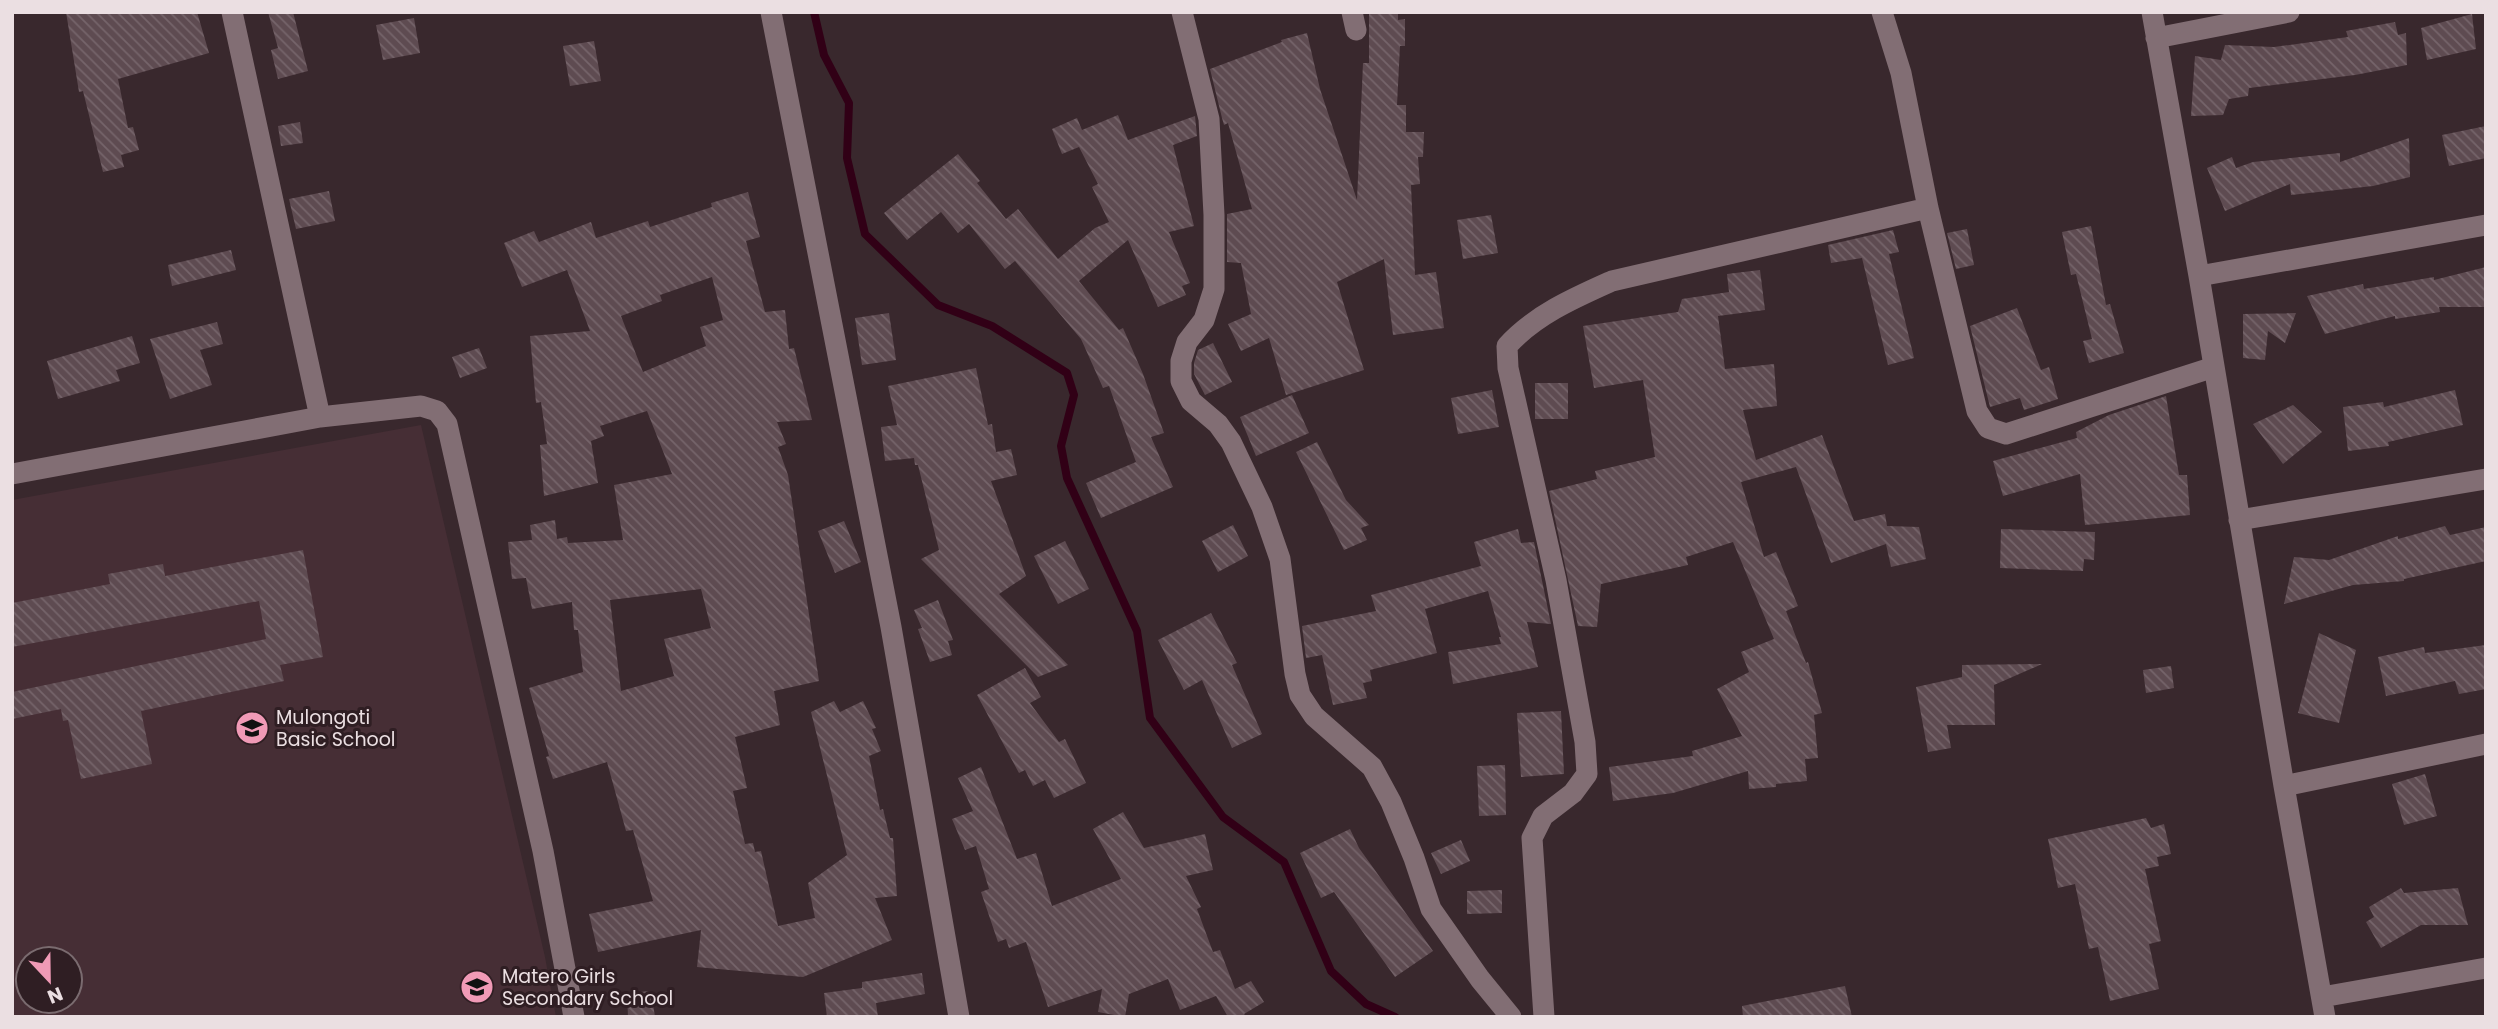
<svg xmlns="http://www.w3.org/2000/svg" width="2498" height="1029" font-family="Poppins,sans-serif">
  <defs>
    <pattern id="building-back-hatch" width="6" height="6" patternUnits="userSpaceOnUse" patternTransform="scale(1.75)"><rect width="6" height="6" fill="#5e4b51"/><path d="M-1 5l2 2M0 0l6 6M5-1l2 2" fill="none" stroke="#75646a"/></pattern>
  </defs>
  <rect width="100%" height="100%" fill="#39282d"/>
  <path fill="#462e35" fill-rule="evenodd" d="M421,425L545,957L556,1017H12V500ZM28,959H70V1001H28Z"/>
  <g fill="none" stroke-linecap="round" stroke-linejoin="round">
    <path stroke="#310016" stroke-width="8" d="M814,12L824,55L849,103L847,158L865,234L938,305L992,326L1067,373L1074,395L1061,446L1067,478L1137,631L1150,718L1223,817L1284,862L1331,971L1366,1004L1395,1017"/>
  </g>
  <path fill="url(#building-back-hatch)" fill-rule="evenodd" d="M66,12H197L209,53L118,79L128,128L133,127L139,150L121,155L124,167L103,172L83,91L79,92Z
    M268,12H293L308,71L278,79L271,50L278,48Z
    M1369,12H1398V20L1405,19V46H1400L1397,105H1406V132H1424L1423,157H1418L1420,184L1411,185L1415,275L1436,272L1444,328L1393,335L1384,259L1337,282L1364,370L1286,395L1269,338L1241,351L1228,324L1251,314L1241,263L1227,262V214L1252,209L1228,123L1224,125L1222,118L1210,69L1282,42L1281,40L1307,33L1320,89L1357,200L1363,63H1369Z
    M2472,14L2476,49L2427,60L2421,28Z
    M414,18L420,53L383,60L376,25Z
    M2395,22L2398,35L2406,33L2407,65L2355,75L2249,88L2248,96L2229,99L2223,115L2191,116L2195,56L2221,60L2225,45L2274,47L2348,37L2346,31Z
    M594,41L601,81L570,86L563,46Z
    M1118,115L1128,140L1195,116L1197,136L1173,145L1194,226L1169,232L1190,283L1182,286L1186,295L1158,307L1128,240L1079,281L1119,330L1123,328L1143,374L1164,433L1151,437L1173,487L1101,518L1086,483L1136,462L1109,386L1103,388L1081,339L1015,261L1005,269L969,224L958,233L941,212L907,240L884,213L958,154L980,181L977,183L1006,219L1018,209L1058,259L1095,228L1109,222L1092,187L1098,184L1079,147L1062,154L1052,129L1077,118L1082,130Z
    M300,122L303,143L281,146L278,126Z
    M2486,126V158L2449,166L2442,135Z
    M2409,138L2410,177L2373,186L2291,195L2290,184L2225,211L2207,168L2232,157L2236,168L2253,162L2340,153V162Z
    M329,191L335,221L296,229L289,199Z
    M748,192L760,237L746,241L765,312L785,310L789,349L794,348L812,420L777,422L786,444L778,447L788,475L819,681L774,691L780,725L735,737L747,788L733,791L745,844L753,843L755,852L761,851L778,926L815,918L808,883L847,855L811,712L834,701L840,712L863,701L876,728L872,729L881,751L869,756L880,810L883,809L890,838H893L897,896L875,898L892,940L803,977L697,967L701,930L598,952L589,914L653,901L633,830L626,831L607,762L553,779L546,757L549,756L529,688L583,672L578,630H574L572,602L532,609L526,578L512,579L508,542L532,540L530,525L555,520L557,539L567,537L568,543L623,540L614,485L672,474L647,411L600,426L604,436L591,441L598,483L544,496L540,445L547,444L541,402L536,403L530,336L590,331L567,270L522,287L504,243L534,231L539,242L591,222L596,238L648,221L650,227L712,207L711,203ZM712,277L723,320L700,327L706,346L643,372L621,316L662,301L660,295ZM701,589L711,628L664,639L674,676L621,691L610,600Z
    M1491,215L1498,253L1463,259L1457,220Z
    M2091,226L2106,305L2110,304L2124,353L2089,363L2083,341L2092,339L2076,274L2071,275L2062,232Z
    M1967,229L1974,265L1956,269L1947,233Z
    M1893,230L1899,252L1889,254L1914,358L1888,365L1862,258L1831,263L1828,245Z
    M231,250L236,270L172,286L168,265Z
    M2486,267V307H2439L2440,312L2395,319V316L2325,334L2307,296L2363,284L2364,289L2434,277V280Z
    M1760,270L1765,310L1718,316L1725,369L1774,364L1777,406L1743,410L1756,460L1822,435L1854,521L1885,514L1887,526L1919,527L1926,559L1891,567L1886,544L1831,563L1796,467L1741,482L1764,557L1776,552L1798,606L1786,611L1806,663L1808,662L1822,713L1814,715L1818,758L1805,759L1807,781L1776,784V787L1749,789L1748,771L1673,793L1613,801L1609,767L1693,756L1692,751L1742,736L1717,689L1749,672L1741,652L1774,639L1733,542L1686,557L1688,565L1601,584L1597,627L1578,626L1549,491L1597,479L1595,471L1655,457L1643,380L1594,388L1583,326L1678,312L1682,299L1729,292L1727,274Z
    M2017,308L2041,370L2049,367L2058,399L2024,410L2020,398L1990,407L1970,326Z
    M889,313L896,360L862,365L855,318Z
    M2296,313L2285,343L2268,331L2265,360L2243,358V314Z
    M217,322L223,344L200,350L212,385L170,399L150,339Z
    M132,336L140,363L116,370L120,381L58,399L47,361Z
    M1213,343L1232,382L1205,395L1194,374V363L1198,350Z
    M479,348L487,368L460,378L452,357Z
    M976,368L988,425L992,424L996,452L1011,449L1017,475L991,481L1026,576L999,594L1068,665L1038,677L921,559L939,550L918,465H915L914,458L885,461L881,427L897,425L888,386Z
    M1535,383H1568V419H1535Z
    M1492,390L1499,427L1458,434L1451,398Z
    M2455,390L2463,425L2388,442L2389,446L2348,451L2343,407L2383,402L2384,407Z
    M1292,395L1309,433L1256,456L1240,417Z
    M2166,396L2179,475H2187L2190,515L2085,525L2080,474L2003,496L1993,461L2077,438L2076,432L2109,415Z
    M2293,405L2322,432L2283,464L2253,424Z
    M1317,442L1346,500L1369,525L1361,528L1367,540L1344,550L1296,452Z
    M844,521L861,562L835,573L818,531Z
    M1233,525L1248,556L1218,572L1202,541Z
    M2445,526L2450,535L2486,527V561L2404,579V581L2353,585L2284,604L2294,557L2329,560L2398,536V539Z
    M1518,529L1521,543L1534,542L1551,624L1527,622L1538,667L1453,684L1448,652L1501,644L1499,637H1501L1488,591L1425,609L1437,653L1370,670L1372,681L1363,683L1367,698L1333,705L1322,655L1306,658L1302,626L1376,611L1371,595L1481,566L1474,542Z
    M2001,529L2095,532L2094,560L2084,559L2083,571L2000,568Z
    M1065,541L1089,589L1058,604L1034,556Z
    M303,550L323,657L280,665L284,681L141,711L152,764L81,779L68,720L63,721L61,709L12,719V692L266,639L259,601L12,647V603L110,584L108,574L163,564L165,576Z
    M938,600L953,640L948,641L952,655L930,662L918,629L922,628L914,610Z
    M1211,613L1237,663L1232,665L1262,734L1232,748L1202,680L1184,690L1158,640Z
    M2319,633L2356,650L2339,723L2298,713Z
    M2486,645V689L2459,694L2455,681L2386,696L2378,657L2424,647L2425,653Z
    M2042,664L1994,685L1995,725H1947L1951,748L1928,752L1916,687L1962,677V665Z
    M2171,666L2174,688L2146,693L2143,670Z
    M1025,668L1041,697L1030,703L1059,742L1065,739L1086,783L1054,798L1045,780L1033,786L1025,770L1019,773L977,695Z
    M1561,711L1564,774L1521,777L1517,713Z
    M1505,765L1506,815L1479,816L1477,766Z
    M981,767L1017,859L1036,853L1052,906L1121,879L1093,829L1123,812L1144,848L1205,834L1213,870L1186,876L1201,907L1197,909L1213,952L1220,950L1235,989L1251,981L1264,1002L1244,1014L1246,1017H1228L1216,996L1180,1010L1168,979L1129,994L1125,1017L1098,1012L1102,989L1048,1007L1026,942L1009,948L1006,939L998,942L981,892L989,889L976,846L965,850L952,819L973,811L958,778Z
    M2425,774L2437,816L2404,825L2392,784Z
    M2146,818L2151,828L2164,824L2171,854L2157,857L2159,866L2145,869L2161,941L2149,944L2159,989L2110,1001L2098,947L2089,949L2075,884L2058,888L2048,839Z
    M1350,829L1359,848L1433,951L1395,977L1334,892L1321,898L1300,853Z
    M1461,840L1470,861L1441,874L1431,853Z
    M2401,888L2404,893L2458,888L2468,925H2421L2381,948L2366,922L2374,917L2369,907Z
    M1502,890V913L1467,914V891Z
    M922,973L925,994L876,1003L878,1017H827L824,993L862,988V982Z
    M1845,986L1852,1017H1743L1742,1006Z
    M651,991L655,1017H628L627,993Z"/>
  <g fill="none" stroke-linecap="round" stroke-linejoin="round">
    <path stroke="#826e74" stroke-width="21" d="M232,12L320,417
      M771,12L891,627L959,1017
      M1182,12L1209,119L1214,215V289L1204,320L1187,342L1181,361V381L1191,401L1218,424L1231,442L1262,507L1280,559L1295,674L1300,695L1314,716L1372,767L1391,802L1414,858L1431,909L1480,979L1511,1017
      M1352,12L1356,30
      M1882,12L1901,73L1928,208L1977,411L1988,428L2006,434L2214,367
      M2152,12L2199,276L2284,786L2325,1017
      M2156,38L2289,12
      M2199,276L2486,225
      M12,474L320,417L421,406L437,411L447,424L543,851L574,1017
      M2239,520L2486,479
      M2284,786L2486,744
      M2322,997L2486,968
      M1544,1017L1532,838L1543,816L1573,793L1587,774L1585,742L1556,580L1508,368L1507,346C1535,315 1574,298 1612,281L1928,208"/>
  </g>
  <defs>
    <symbol id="school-disc" viewBox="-11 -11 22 22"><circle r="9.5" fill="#f09ab6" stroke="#2f1e23"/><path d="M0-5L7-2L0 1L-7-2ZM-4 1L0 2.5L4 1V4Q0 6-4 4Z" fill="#111"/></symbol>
  </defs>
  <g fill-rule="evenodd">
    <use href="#school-disc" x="233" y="709" width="38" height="38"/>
    <use href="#school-disc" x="458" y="968" width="38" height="38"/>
  </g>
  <g text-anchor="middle" stroke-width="6" stroke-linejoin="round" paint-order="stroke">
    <g font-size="19" fill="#ebdfe2" stroke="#2f1e23" text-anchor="start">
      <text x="276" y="724">Mulongoti<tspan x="276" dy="22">Basic School</tspan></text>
      <text x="502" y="983">Matero Girls<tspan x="502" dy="22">Secondary School</tspan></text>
    </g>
  </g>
  <rect width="2498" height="1029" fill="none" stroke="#ebdfe2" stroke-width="28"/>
  <g transform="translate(49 980) rotate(158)"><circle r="33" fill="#2f1e23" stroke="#7a6b6f" stroke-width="2"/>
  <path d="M0-5L12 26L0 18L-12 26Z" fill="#f09ab6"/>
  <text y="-10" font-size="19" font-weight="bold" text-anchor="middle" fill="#ebdfe2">N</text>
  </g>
</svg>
